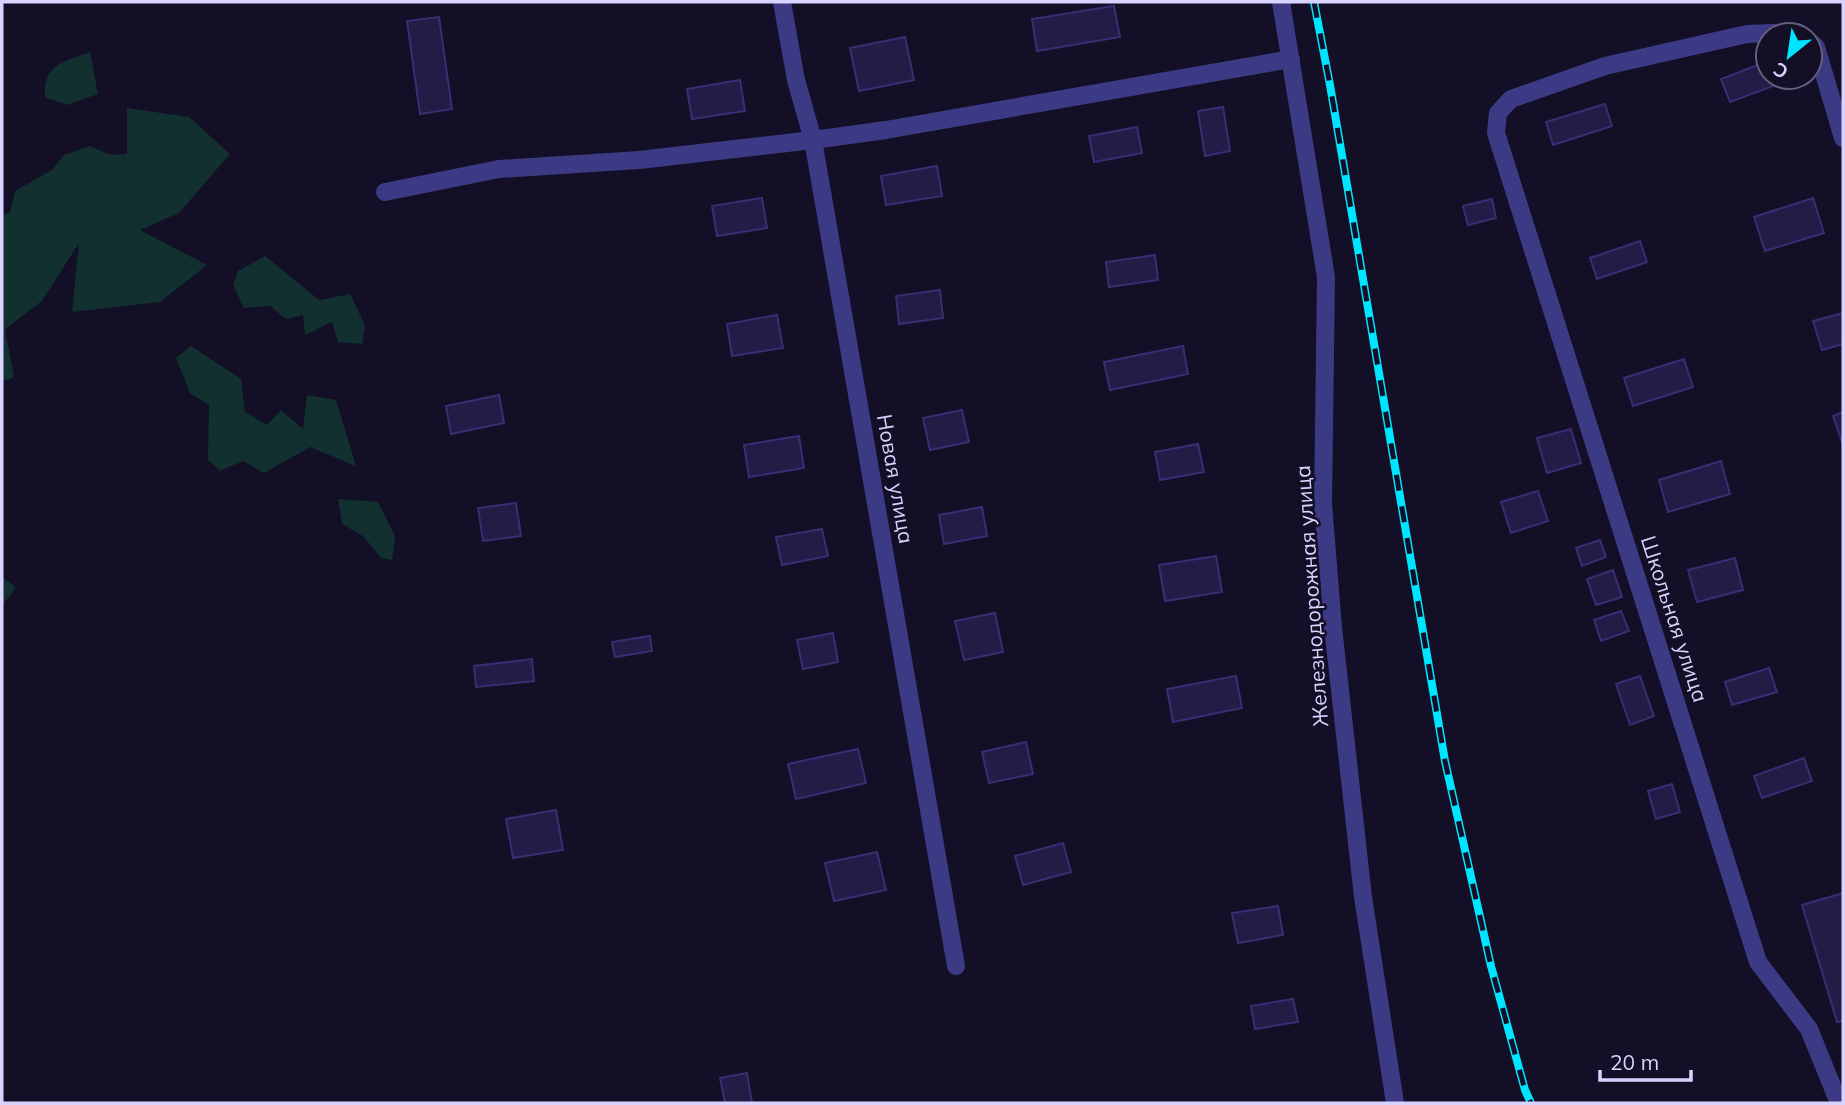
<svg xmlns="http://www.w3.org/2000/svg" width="1845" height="1105" font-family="Mulish,sans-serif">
  <rect width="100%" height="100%" fill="#130f26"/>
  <path fill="#12302f" d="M90,52L98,94L67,105L45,97C43,64 64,62 90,52Z
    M127,108L189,117L230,154L179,213L140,230L207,265L160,302L72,312L79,243L42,301L5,329L14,377L2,382V216L10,212L15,191L52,170L64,155L89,146L111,155L127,154Z
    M265,256L319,300L350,294L365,325L362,344L338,342L332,322L305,335L303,315L286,319L270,306L244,308L233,285L238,271Z
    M191,346L241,379L245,412L267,425L281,410L303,429L307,395L336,400L356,466L310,447L264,473L243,461L220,471L208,460L209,405L190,393L176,358Z
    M338,499L378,502L395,536L392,560L381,558L363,536L342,524Z
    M2,577L16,587L2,606Z"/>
  <path fill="#241b47" stroke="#3b2d73" stroke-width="2" d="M1114,6L1120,37L1037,51L1032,19Z
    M439,17L452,109L420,114L407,21Z
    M905,37L914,80L859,91L850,48Z
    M1768,61V77H1782L1784,82L1730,102L1721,79Z
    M740,80L745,111L692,119L687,89Z
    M1605,104L1612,126L1553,145L1546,122Z
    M1223,107L1230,151L1205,156L1198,111Z
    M1137,127L1142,153L1094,162L1089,136Z
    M937,166L942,196L886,205L881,176Z
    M762,198L767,228L717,236L712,206Z
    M1813,198L1824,233L1765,251L1754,217Z
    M1492,199L1496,218L1468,225L1463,206Z
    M1640,241L1647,262L1597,279L1590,258Z
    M1155,255L1158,280L1109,287L1106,262Z
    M940,290L943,318L899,324L896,296Z
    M1843,313V344L1822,350L1813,321Z
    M777,315L783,348L732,356L727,324Z
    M1183,346L1188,374L1110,390L1104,362Z
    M1684,359L1693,387L1633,406L1624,378Z
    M499,395L504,423L451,434L446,406Z
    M962,410L969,442L930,450L923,418Z
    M1843,412V442H1842L1833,416Z
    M1571,429L1581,463L1547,473L1537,438Z
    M799,436L804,468L749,477L744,445Z
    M1198,444L1204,472L1160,480L1155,452Z
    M1721,461L1730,494L1668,512L1659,480Z
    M1538,491L1548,521L1511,533L1501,502Z
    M516,503L521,536L483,541L478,508Z
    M982,507L987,536L944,544L939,515Z
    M822,529L828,556L782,565L776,537Z
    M1600,540L1606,557L1582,566L1576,548Z
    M1216,556L1222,592L1165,601L1159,565Z
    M1735,558L1743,590L1697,602L1688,570Z
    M1613,570L1622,597L1596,605L1587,579Z
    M1621,611L1629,631L1601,641L1594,620Z
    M995,613L1003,652L964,660L955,621Z
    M833,633L838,662L803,669L797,640Z
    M650,636L652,651L615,657L612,642Z
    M532,659L534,681L476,687L474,666Z
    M1769,668L1777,692L1732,705L1725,682Z
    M1236,676L1242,708L1173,722L1167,689Z
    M1640,676L1654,716L1630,725L1616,684Z
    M1026,742L1033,774L989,783L982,752Z
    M858,749L866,783L796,799L788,764Z
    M1804,758L1812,781L1762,798L1754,776Z
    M1672,784L1680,812L1656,819L1648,791Z
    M556,810L563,850L513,858L506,819Z
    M1063,843L1071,872L1023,885L1015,856Z
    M877,852L886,890L834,901L825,863Z
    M1843,893V1021L1837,1022L1802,905Z
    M1278,906L1283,935L1238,943L1232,913Z
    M1293,999L1298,1022L1255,1029L1251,1006Z
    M747,1073L752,1103H725L720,1078Z"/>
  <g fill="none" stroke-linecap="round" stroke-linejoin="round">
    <path stroke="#3d3a85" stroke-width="18" d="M782,2L796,80L813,140L956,966
      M1281,2L1326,277L1323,504L1333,627L1363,897L1395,1103
      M1801,35L1798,32L1747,34L1605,66L1511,99L1498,113L1496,133L1758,962L1809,1029L1839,1103
      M1810,42L1816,47L1843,138
      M385,192L499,169L639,160L813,140L886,130L1291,59"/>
    <defs>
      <path id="rail" d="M1314,2L1330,85L1445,761L1491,966L1525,1090L1531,1103"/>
    </defs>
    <use href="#rail" stroke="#00e5ff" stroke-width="8"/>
    <use href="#rail" stroke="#130f26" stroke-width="5" stroke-dasharray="16" stroke-linecap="butt"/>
  </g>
  <g text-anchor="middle" stroke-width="5" stroke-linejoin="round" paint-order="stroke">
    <g font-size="21" fill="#d9d4ff" stroke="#130f26">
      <text transform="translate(895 479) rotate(80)" y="7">Новая улица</text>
      <text transform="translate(1312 596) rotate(-94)" y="7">Железнодорожная улица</text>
      <text transform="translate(1674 619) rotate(72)" y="7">Школьная улица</text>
    </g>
  </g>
  <rect width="1845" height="1105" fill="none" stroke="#d9d4ff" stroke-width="7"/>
  <g transform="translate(1789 56) rotate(210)"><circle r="33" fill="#130f26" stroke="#625e7d" stroke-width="2"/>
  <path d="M0-5L12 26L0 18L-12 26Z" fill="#00e5ff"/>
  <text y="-10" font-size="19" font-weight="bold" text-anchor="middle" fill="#d9d4ff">С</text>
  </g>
  <path d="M1600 1070v10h91v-10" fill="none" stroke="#d9d4ff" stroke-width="3.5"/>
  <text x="1610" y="1070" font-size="21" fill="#d9d4ff" stroke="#130f26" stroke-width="5" paint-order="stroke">20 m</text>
</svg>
